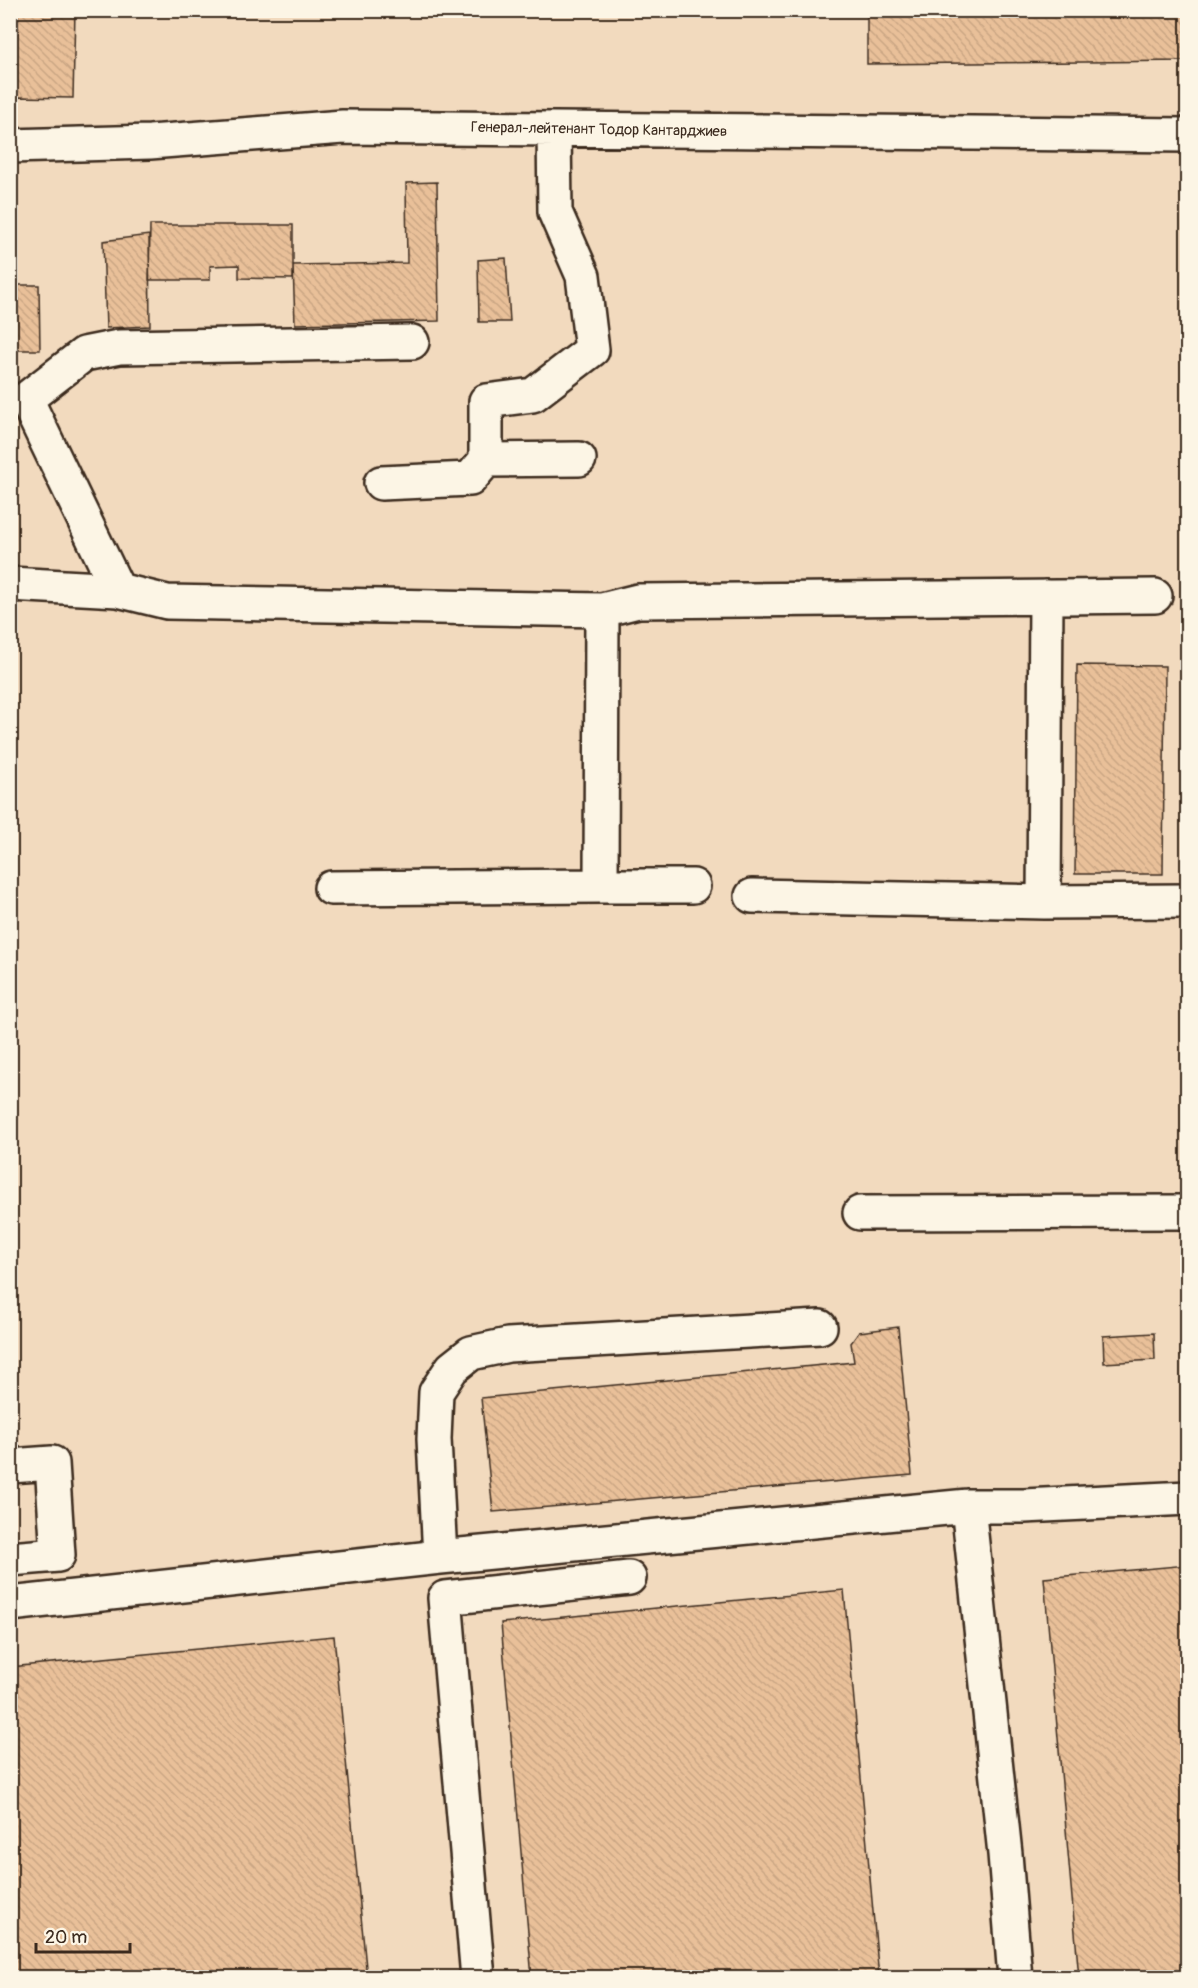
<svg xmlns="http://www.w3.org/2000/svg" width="1198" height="1988" font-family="Pangolin,sans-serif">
  <defs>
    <pattern id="building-back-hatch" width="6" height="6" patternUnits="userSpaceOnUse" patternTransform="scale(1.5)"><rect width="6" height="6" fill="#e9c099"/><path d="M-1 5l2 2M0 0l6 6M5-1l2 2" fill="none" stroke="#c9a583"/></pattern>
  </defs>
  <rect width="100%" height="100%" fill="#f6e5ce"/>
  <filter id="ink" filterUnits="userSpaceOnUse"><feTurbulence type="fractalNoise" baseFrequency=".0167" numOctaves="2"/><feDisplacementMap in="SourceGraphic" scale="12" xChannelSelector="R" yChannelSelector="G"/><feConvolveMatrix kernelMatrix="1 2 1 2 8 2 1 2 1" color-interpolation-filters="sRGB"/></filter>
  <g filter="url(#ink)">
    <path fill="#f2dabe" d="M11,11H1187V1977H11Z"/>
    <path fill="url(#building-back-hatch)" stroke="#3b2a1e" stroke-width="1.5" d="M18,10H75L73,98L15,97V102H10V35H17Z
      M867,10H1188V61L867,64Z
      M437,182L439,321L295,324L293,265L407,263L406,183Z
      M150,225H293V279L239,278V265L210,266V280H149Z
      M149,235L150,326L106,328L103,241Z
      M506,258L510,322H479L478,260Z
      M16,285H39L40,350H16L15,334H10V308H16Z
      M1077,665L1165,666L1163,874H1075Z
      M898,1327L912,1475L493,1512L481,1398L854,1362L851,1343L859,1332Z
      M1154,1333L1155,1360L1104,1363L1103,1336Z
      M1188,1565V1978H1079L1044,1578Z
      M844,1590L879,1978H532L501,1623Z
      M334,1636L367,1978H10V1667Z"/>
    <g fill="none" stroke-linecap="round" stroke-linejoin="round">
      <defs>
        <path id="minor" d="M554,129L555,212L583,276L592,350L533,395L486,401V460L579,459
          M10,146L150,142L343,127L1188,135
          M381,483L470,479L486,460
          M10,584L118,590L167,602L602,610L601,886H693
          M118,590L26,399L84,354L119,347L412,342
          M602,610L638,601L1155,596
          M331,888L601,886
          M752,896L1044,902L1188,901
          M1044,902L1046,597
          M860,1213L1188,1212
          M10,1466L52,1463L58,1555L10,1559
          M968,1506L1005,1854L1015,1978
          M440,1557L434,1439L436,1392L452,1368L471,1353L508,1345L820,1327
          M10,1604L440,1557L968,1506H1024L1188,1498
          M478,1978L445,1598L629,1578"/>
      </defs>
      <use href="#minor" stroke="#3b2a1e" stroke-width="38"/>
      <use href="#minor" stroke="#fcf5e5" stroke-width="33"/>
    </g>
  </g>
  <g text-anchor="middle" stroke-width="4.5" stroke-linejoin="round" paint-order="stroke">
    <g font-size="15" fill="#3b2a1e" stroke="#fcf5e5">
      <text transform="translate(599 129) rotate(1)" y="5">Генерал-лейтенант Тодор Кантарджиев</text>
    </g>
  </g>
  <rect width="1198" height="1988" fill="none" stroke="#fcf5e5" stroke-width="36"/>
  <rect x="18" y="18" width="1162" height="1952" fill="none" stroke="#3b2a1e" stroke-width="2" filter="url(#ink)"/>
  <path d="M36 1943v9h94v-9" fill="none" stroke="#3b2a1e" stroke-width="3"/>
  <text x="45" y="1943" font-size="18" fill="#3b2a1e" stroke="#fcf5e5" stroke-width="4.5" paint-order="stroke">20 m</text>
</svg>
